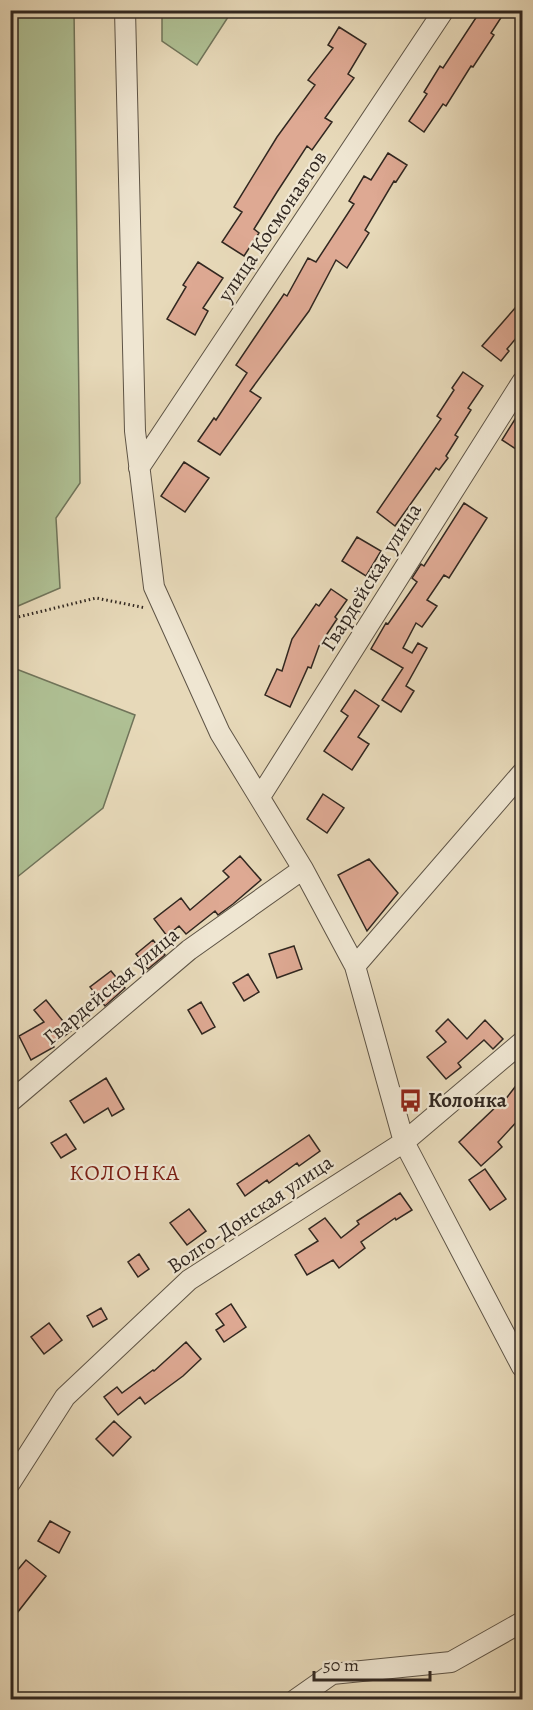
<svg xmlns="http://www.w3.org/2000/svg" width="533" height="1710" font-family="Alegreya,serif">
  <rect width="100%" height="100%" fill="#e7d9b9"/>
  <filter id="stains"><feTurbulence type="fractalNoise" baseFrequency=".00333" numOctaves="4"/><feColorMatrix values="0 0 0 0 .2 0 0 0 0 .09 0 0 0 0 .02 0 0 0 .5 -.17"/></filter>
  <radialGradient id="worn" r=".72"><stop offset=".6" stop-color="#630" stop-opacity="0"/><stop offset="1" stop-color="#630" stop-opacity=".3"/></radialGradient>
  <path fill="#afc094" stroke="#70745a" stroke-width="1.5" d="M10,11H74L80,483L56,518L60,588L11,609Z
    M162,11V10L232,11L197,65L162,41Z
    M11,667L135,715L103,808L11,882Z"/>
  <path fill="#dea993" stroke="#312720" stroke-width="1.5" d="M481,10H506L491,33L494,35L473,67L471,66L446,106L443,104L424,132L409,121L427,94L424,92L440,66L443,68Z
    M339,27L366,44L348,74L354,78L325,118L332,122L312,150L307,146L277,192L254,229L259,233L244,256L222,242L242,212L234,207L277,137L315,85L308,80L333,48L328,45Z
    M388,153L407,165L396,182L394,181L365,230L369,233L347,268L336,260L309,311L250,391L261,398L220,455L198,441L214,418L216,420L247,373L236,365L284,294L287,296L308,258L316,262L354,204L349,201L364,176L371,180Z
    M198,262L223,278L203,308L208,311L195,335L167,319L186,287L183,285Z
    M522,300V331L507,349L509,351L501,361L482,346Z
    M463,372L483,386L468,408L471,410L455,435L458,437L446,456L448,458L439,470L436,468L395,526L377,512L441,419L437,416L454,390L452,388Z
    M522,408V453L502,440Z
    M184,462L209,478L185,512L161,496Z
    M464,503L487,518L449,578L444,575L427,600L437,606L422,627L416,623L403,648L412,653L418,643L427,648L406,686L414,691L401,712L382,700L403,668L371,649L386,623L388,624L417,582L412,578L421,564L424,566Z
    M357,537L381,551L366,576L342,561Z
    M331,589L347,600L335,617L337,619L319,646L311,668L308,667L290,707L265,695L277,669L282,671L292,639L316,604L319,606Z
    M355,690L379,706L358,737L369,744L352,770L324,751L348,716L341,711Z
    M323,794L344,808L327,833L307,819Z
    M240,856L261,880L233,904L218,915L215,911L186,934L179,926L167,936L154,919L181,898L190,910L229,877L223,871Z
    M369,859L398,893L367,931L338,875Z
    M153,940L165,955L148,969L136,954Z
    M294,946L302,969L277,978L269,954Z
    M111,971L125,988L105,1006L90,987Z
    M248,974L259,992L244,1001L233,983Z
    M46,1000L71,1031L53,1045L54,1047L31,1060L19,1036L44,1022L34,1010Z
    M201,1002L215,1027L202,1034L188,1010Z
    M448,1019L467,1039L485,1020L503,1039L493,1049L484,1040L458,1063L461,1067L446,1079L427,1057L446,1042L436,1031Z
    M106,1078L124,1109L112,1116L108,1108L84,1123L70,1101Z
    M522,1078V1116L498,1142L502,1147L481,1166L459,1142L499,1104L501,1105Z
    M66,1134L76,1149L61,1158L51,1143Z
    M309,1135L320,1151L299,1166L297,1163L269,1183L267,1180L245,1196L237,1184Z
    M485,1169L506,1199L490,1210L469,1180Z
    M400,1193L412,1210L396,1220L395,1218L361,1242L365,1248L339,1268L333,1260L307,1275L295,1255L318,1241L309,1229L325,1218L341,1238L359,1224L357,1221Z
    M189,1209L206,1231L187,1245L170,1223Z
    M139,1254L149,1269L138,1277L128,1262Z
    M231,1304L246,1327L224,1342L216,1330L224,1325L216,1314Z
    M101,1308L107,1319L93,1327L87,1316Z
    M49,1323L62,1340L44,1354L31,1337Z
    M186,1342L201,1359L183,1376L145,1404L140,1397L118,1415L104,1397L117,1387L122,1393L153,1370L154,1371Z
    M114,1421L131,1437L113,1456L96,1439Z
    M50,1521L70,1532L59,1553L38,1541Z
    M26,1560L46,1576L10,1622V1579Z"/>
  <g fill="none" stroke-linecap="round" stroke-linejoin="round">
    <defs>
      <path id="minor" d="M125,10L135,431L154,587L220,733L303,869L355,966L404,1142L522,1367
        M139,468L444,10
        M260,797L522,382
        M355,966L522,773
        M10,1102L189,950L303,869
        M10,1483L65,1397L189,1280L404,1142L522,1042
        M295,1700L332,1674L451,1662L522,1622"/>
    </defs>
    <use href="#minor" stroke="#5e5446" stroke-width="22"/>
    <path stroke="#312720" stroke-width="3" stroke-dasharray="1.5 3" stroke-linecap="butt" d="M10,619L96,598L146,608"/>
    <use href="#minor" stroke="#efe6d2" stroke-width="20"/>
  </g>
  <defs>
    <symbol id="bus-bare" viewBox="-9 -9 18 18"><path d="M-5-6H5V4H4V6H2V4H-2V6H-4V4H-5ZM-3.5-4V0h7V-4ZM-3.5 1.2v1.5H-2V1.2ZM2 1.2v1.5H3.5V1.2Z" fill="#8f2418" stroke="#efe6d2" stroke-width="2.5" paint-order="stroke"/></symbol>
  </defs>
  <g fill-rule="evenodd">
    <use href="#bus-bare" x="394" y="1084" width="33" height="33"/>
  </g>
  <g text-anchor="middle" stroke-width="4.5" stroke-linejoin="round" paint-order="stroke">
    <g font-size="21" fill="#312720" stroke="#efe6d2">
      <text transform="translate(272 226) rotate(-56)" y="7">улица Космонавтов</text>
      <text transform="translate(371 577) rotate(-58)" y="7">Гвардейская улица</text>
      <text transform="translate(111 986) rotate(-40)" y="7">Гвардейская улица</text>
      <text transform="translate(250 1214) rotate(-34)" y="7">Волго-Донская улица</text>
    </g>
    <g font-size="21" font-weight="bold" fill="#312720" stroke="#efe6d2" text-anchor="start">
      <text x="428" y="1107">Колонка</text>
    </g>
    <g font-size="22" letter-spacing="1.5" fill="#7a1f14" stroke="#efe6d2">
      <text x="125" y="1180">КОЛОНКА</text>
    </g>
  </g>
  <rect width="533" height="1710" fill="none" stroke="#e7d9b9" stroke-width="36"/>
  <rect x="12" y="12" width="509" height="1686" fill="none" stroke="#312720" stroke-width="3"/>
  <rect x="18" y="18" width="497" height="1674" fill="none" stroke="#312720" stroke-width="1.5"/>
  <path d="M314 1671v9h116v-9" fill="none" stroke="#312720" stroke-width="3"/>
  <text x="323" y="1671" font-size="18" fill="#312720" stroke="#efe6d2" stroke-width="4.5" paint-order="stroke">50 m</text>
  <rect width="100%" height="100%" filter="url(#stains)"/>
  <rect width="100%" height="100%" fill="url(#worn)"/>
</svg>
